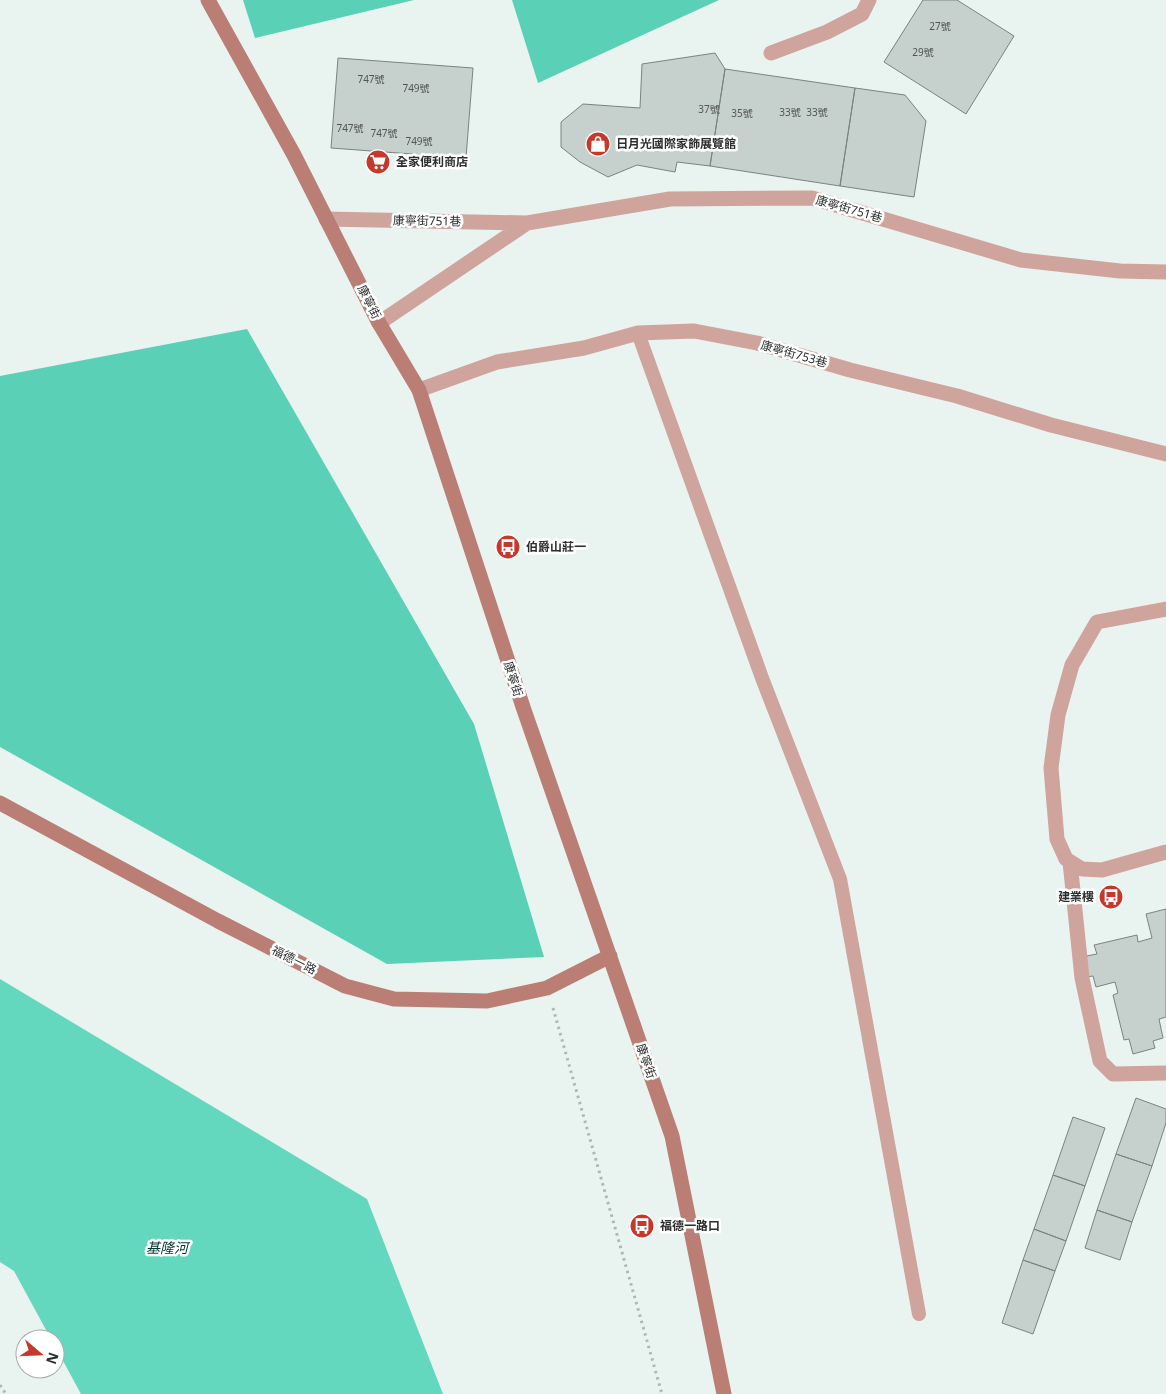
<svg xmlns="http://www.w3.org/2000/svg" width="1166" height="1394" font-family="'Noto Sans','Noto Sans TC',sans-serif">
  <rect width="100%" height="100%" fill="#e9f3f0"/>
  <path fill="#5ad0b7" d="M243,0H414L255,38Z
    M512,0H719L538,83Z
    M247,329L474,724L544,957L387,964L0,747V376Z"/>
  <path fill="#63d8bf" d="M0,979L367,1199L443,1394H81L55,1346V1339H51L14,1271L0,1262Z"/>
  <path fill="#c6d0cd" stroke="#7a8380" d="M923,0H957L1014,36L966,114L884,62Z
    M715,53L725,69L710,166L677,162L675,172L637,165L608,177L580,162L561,147V122L583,104L640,108L642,64Z
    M338,58L473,68L466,158L331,148Z
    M725,69L855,88L840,186L710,166Z
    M855,88L905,95L926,121L914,197L840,186Z
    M1166,909V1017L1159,1019L1163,1038L1153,1041L1155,1048L1133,1054L1129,1039L1124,1040L1113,995L1118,993L1115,982L1096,987L1093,976L1086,977L1081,957L1097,954L1094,945L1137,935L1138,942L1152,938L1146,914Z
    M1136,1098L1166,1109V1123L1152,1166L1116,1154Z
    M1073,1117L1105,1128L1085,1186L1053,1175Z
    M1116,1154L1152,1166L1132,1222L1097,1210Z
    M1053,1175L1085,1186L1066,1241L1034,1229Z
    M1097,1210L1132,1222L1120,1260L1085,1248Z
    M1034,1229L1066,1241L1055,1271L1023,1260Z
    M1023,1260L1055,1271L1033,1334L1002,1323Z"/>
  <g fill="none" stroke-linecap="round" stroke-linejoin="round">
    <path stroke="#afb7b5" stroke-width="3" stroke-dasharray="2.5 4" stroke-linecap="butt" d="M553,1008L662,1394
      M0,1385L6,1394"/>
    <path stroke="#cea49d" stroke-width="14" d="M638,333L762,678L840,879L919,1314"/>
    <path stroke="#cea49d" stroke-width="15" d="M771,53L827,32L862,14L869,0
      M326,219L527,223L670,199L812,198L1021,260L1120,271L1166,272
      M379,323L527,223
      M419,390L497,362L584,348L638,333L694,331L757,343L850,370L957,396L1051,425L1166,454
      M1166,609L1097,622L1072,665L1058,715L1051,768L1057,839L1066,859L1082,869L1102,870L1166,852
      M1070,862L1082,978L1100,1061L1113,1074L1166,1073"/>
    <path stroke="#ba7e75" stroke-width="15" d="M208,0L294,155L379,323L419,390L523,707L672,1136L724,1394
      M0,803L218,921L345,986L394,999L487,1001L547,988L610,956"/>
  </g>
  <defs>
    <symbol id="shop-disc" viewBox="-11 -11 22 22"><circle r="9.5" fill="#c5382c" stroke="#fff"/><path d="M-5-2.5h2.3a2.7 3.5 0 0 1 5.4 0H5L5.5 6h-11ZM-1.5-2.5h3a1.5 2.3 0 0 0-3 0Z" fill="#fff"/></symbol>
    <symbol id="supermarket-disc" viewBox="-11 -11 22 22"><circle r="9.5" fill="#c5382c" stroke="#fff"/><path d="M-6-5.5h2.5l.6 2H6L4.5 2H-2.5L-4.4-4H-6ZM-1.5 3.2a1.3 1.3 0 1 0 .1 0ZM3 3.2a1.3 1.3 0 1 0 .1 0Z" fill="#fff"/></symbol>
    <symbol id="bus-disc" viewBox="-11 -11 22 22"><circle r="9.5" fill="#c5382c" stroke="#fff"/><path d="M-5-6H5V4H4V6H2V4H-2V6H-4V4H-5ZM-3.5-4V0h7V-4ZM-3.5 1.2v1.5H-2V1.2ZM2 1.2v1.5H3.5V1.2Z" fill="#fff"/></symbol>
  </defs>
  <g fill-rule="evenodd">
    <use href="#shop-disc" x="584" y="130" width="28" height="28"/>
    <use href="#supermarket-disc" x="364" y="148" width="28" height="28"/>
    <use href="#bus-disc" x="494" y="533" width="28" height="28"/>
    <use href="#bus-disc" x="1097" y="883" width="28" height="28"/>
    <use href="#bus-disc" x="628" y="1212" width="28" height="28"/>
  </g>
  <g text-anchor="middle" stroke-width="5" stroke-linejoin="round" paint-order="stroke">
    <g font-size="10" fill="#515655">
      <text x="940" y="30">27號</text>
      <text x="923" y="56">29號</text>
      <text x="371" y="83">747號</text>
      <text x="416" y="92">749號</text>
      <text x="709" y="113">37號</text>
      <text x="790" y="116">33號</text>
      <text x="817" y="116">33號</text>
      <text x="742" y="117">35號</text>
      <text x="350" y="132">747號</text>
      <text x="384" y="137">747號</text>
      <text x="419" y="145">749號</text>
    </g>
    <g font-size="12" font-weight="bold" fill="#2a2e2d" stroke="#fff" text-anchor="start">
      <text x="616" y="148">日月光國際家飾展覽館</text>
      <text x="396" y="166">全家便利商店</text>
      <text x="526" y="551">伯爵山莊一</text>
      <text x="1094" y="901" text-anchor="end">建業樓</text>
      <text x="660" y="1230">福德一路口</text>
    </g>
    <g font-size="12" fill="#2a2e2d" stroke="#fff">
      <text transform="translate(849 209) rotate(16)" y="4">康寧街751巷</text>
      <text transform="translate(427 221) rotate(1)" y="4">康寧街751巷</text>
      <text transform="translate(369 302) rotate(63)" y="4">康寧街</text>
      <text transform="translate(794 354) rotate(16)" y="4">康寧街753巷</text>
      <text transform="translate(513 679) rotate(72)" y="4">康寧街</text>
      <text transform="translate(294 960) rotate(27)" y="4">福德一路</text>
      <text transform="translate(646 1061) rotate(71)" y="4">康寧街</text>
    </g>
    <g font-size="14" font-style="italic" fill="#00372d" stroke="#fff">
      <text x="167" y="1253">基隆河</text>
    </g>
  </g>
  <g transform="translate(40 1354) rotate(109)"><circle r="24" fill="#ffffff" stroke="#aaabab"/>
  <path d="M0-4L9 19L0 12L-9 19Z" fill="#c5382c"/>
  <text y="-8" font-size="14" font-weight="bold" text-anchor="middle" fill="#2a2e2d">N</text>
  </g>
</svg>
